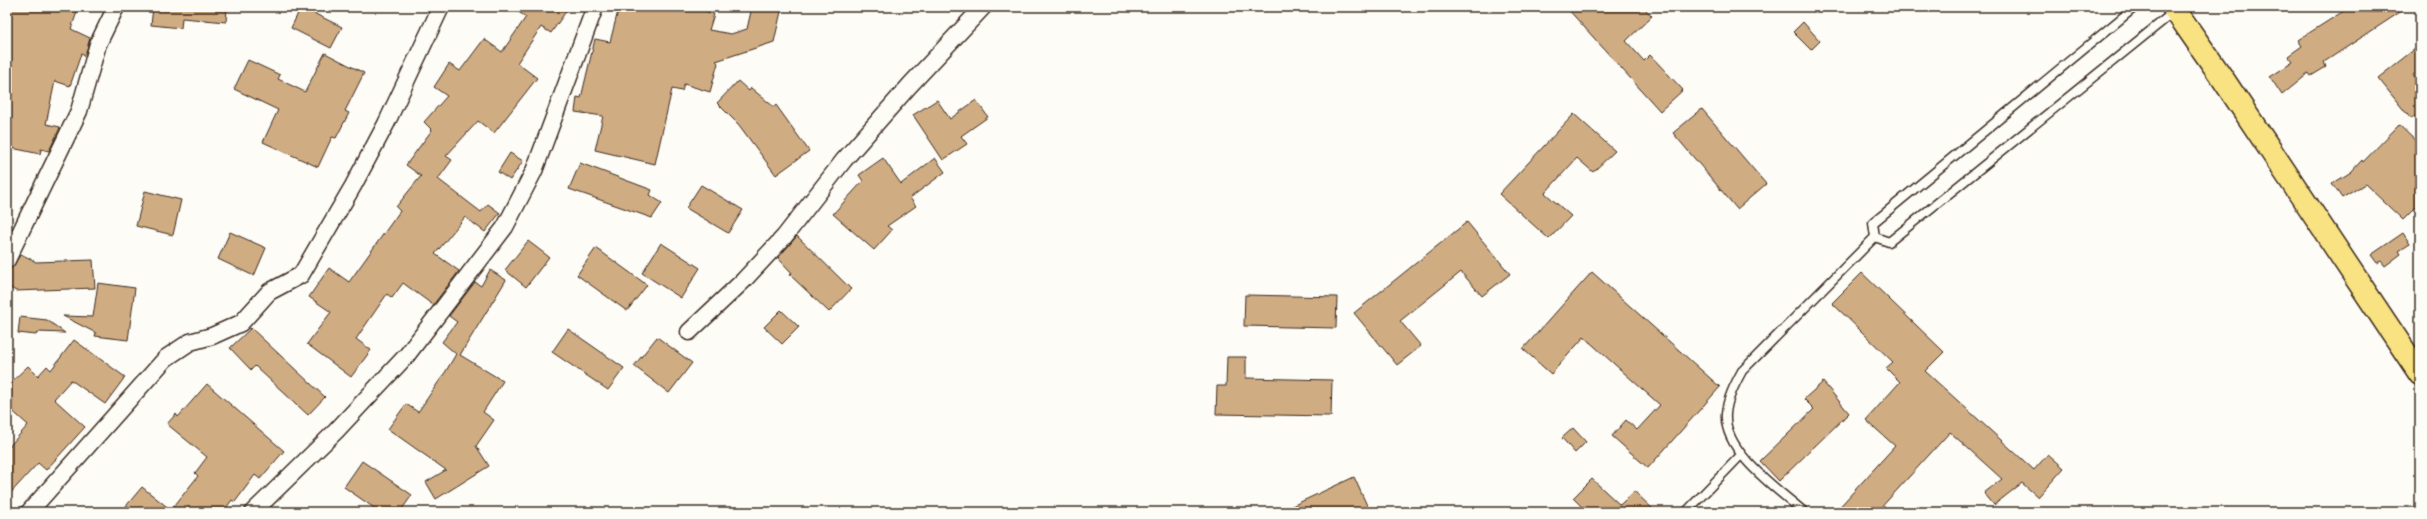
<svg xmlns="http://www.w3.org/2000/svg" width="2427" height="519" font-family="'Shantell Sans',sans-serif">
  <rect width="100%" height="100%" fill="#fdfcf7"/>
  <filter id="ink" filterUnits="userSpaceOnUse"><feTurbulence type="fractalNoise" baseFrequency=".025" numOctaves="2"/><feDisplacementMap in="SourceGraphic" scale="8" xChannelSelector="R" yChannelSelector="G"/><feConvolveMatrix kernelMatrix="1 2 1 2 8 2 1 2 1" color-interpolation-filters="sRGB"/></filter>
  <g filter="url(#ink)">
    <path fill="#d0ac83" stroke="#3b2a1e" d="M7,7H64L77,12L71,29L90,38L85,56L81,54L70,86L55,81L46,124L60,127L59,130L49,151L41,149L40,154L7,147Z
      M153,7H227L226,22L182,18L181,28L151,25Z
      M301,7L342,27L331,48L291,28Z
      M511,7H569L551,33L541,27L517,63L537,78L494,133L478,121L446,156L452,160L438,179L481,212L488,204L500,213L485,232L465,217L435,254L459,271L433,305L403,283L392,298L387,294L356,339L371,350L351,377L307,344L331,312L309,297L329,268L349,282L400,211L396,207L421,176L406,165L432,130L424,122L447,96L434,87L449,64L460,71L484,39L502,52L526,17Z
      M619,7H693L714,14L709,30L731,34L747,29L752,7H782L774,42L716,61L718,63L710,92L684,84L682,91L672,89L655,164L595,150L603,116L575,112L577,97L581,98L595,39L610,42Z
      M1566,7H1643L1652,16L1626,41L1644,61L1650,55L1683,90L1660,111Z
      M2350,7H2408L2324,62L2326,67L2311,76L2309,73L2282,95L2270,77L2293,62L2288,56L2302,46L2298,40Z
      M1803,22L1820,41L1811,50L1793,32Z
      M2420,45V69L2413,75L2420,83V112L2411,119L2378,78Z
      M325,53L364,73L345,111L349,113L336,138L332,137L318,167L263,142L278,110L234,89L248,60L280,75L278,79L305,92Z
      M738,81L749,91L751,88L774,107L776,105L809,151L776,175L739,125L717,103Z
      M937,100L950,119L976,100L988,117L961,136L967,144L943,160L913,115Z
      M1702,109L1766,184L1737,209L1673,133Z
      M1574,114L1615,151L1593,172L1577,158L1545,193L1571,216L1549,239L1499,194Z
      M2399,125L2420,145V203L2403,220L2365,184L2342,198L2332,184L2351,172L2362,160L2363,162Z
      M510,153L523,161L510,180L498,172Z
      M883,158L901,184L935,158L945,172L910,198L916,206L887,226L892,230L874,250L833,214L863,181L859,175Z
      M580,163L652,190L650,195L662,203L652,218L569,189Z
      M701,185L743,210L728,233L686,208Z
      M145,191L181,200L173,235L136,226Z
      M1467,222L1510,274L1482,296L1461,272L1400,321L1421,346L1397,365L1354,313Z
      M230,232L266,248L254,276L218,259Z
      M2403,233L2410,244L2399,251L2401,254L2385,266L2381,261L2377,263L2371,255Z
      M797,236L851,289L829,312L790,275L792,273L778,258Z
      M528,241L549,257L526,287L505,270Z
      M661,243L700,268L681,298L642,273Z
      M596,248L647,285L627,311L577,275Z
      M21,254L36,262L93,260L95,288L16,291L7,286V274Z
      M490,270L506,280L460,355L503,381L483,412L494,420L476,446L489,466L436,499L426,482L446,470L388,429L406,404L418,412L446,371L456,354L442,342L457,322L449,316L475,282L481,286Z
      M1592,272L1720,387L1648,468L1612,436L1626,420L1637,430L1660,405L1584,337L1551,374L1523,349Z
      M1862,273L1944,352L1925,371L2034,470L2048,454L2064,468L2038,497L2022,483L1994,505L1984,493L2002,479L1950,432L1877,512H1835L1895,446L1866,420L1900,382L1886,368L1893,362L1832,303Z
      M98,283L135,288L128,340L95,336L96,333L63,316L93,317Z
      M1245,295L1337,297L1336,328L1244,326Z
      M781,310L799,327L782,344L764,327Z
      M20,317L47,320L65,333L37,332L36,335L18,333Z
      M251,328L325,397L308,415L255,366L251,370L230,348Z
      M568,329L624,368L608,390L552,352Z
      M657,337L692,363L669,393L634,366Z
      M74,340L125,377L105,404L71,380L54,399L85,427L46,470L38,463L7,497V449L28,425L7,406V386L28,366L38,376L47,366L51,370Z
      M1227,357H1246V378L1332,380L1331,416L1216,414L1217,386H1226Z
      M1823,382L1849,413L1779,481L1760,461L1814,409L1804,399Z
      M207,384L284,451L260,479L255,475L235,502L232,500L223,512H121L142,487L171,510L198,476L195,473L207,457L167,424L176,414L178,417Z
      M1573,428L1586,442L1575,453L1562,438Z
      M362,461L412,495L400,512H380L344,487Z
      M1354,477L1370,512H1279Z
      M1592,479L1620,505L1634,491L1656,512H1587L1573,498Z"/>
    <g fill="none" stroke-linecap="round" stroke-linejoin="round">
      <defs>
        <path id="service" d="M1875,237L1889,242L2175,11
          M1875,237L1873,223L2135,7
          M1686,512L1741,455
          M1804,512C1779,490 1723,452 1726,414C1727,399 1735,384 1742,371L1875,237"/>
        <path id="minor" d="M7,260L79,111L98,44L116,7
          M689,332L743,281L784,237L844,160L910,85L983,7
          M29,512L166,358L190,342L212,336L241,323L269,292L301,275L353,186L386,124L441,7
          M253,512L336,431L407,355L505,227L534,171L595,7"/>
        <path id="primary" d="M2173,7L2223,79L2420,374"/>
      </defs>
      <use href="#service" stroke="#3b2a1e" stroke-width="11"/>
      <use href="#minor" stroke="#3b2a1e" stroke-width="19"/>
      <use href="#primary" stroke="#3b2a1e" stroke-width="25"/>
      <use href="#service" stroke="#fdfcf7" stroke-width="8"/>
      <use href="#minor" stroke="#fdfcf7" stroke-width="16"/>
      <use href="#primary" stroke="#f8e281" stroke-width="22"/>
    </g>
  </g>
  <rect width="2427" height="519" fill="none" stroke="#fdfcf7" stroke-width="24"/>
  <rect x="12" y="12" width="2403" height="495" fill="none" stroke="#3b2a1e" stroke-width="1.5" filter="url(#ink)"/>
</svg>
